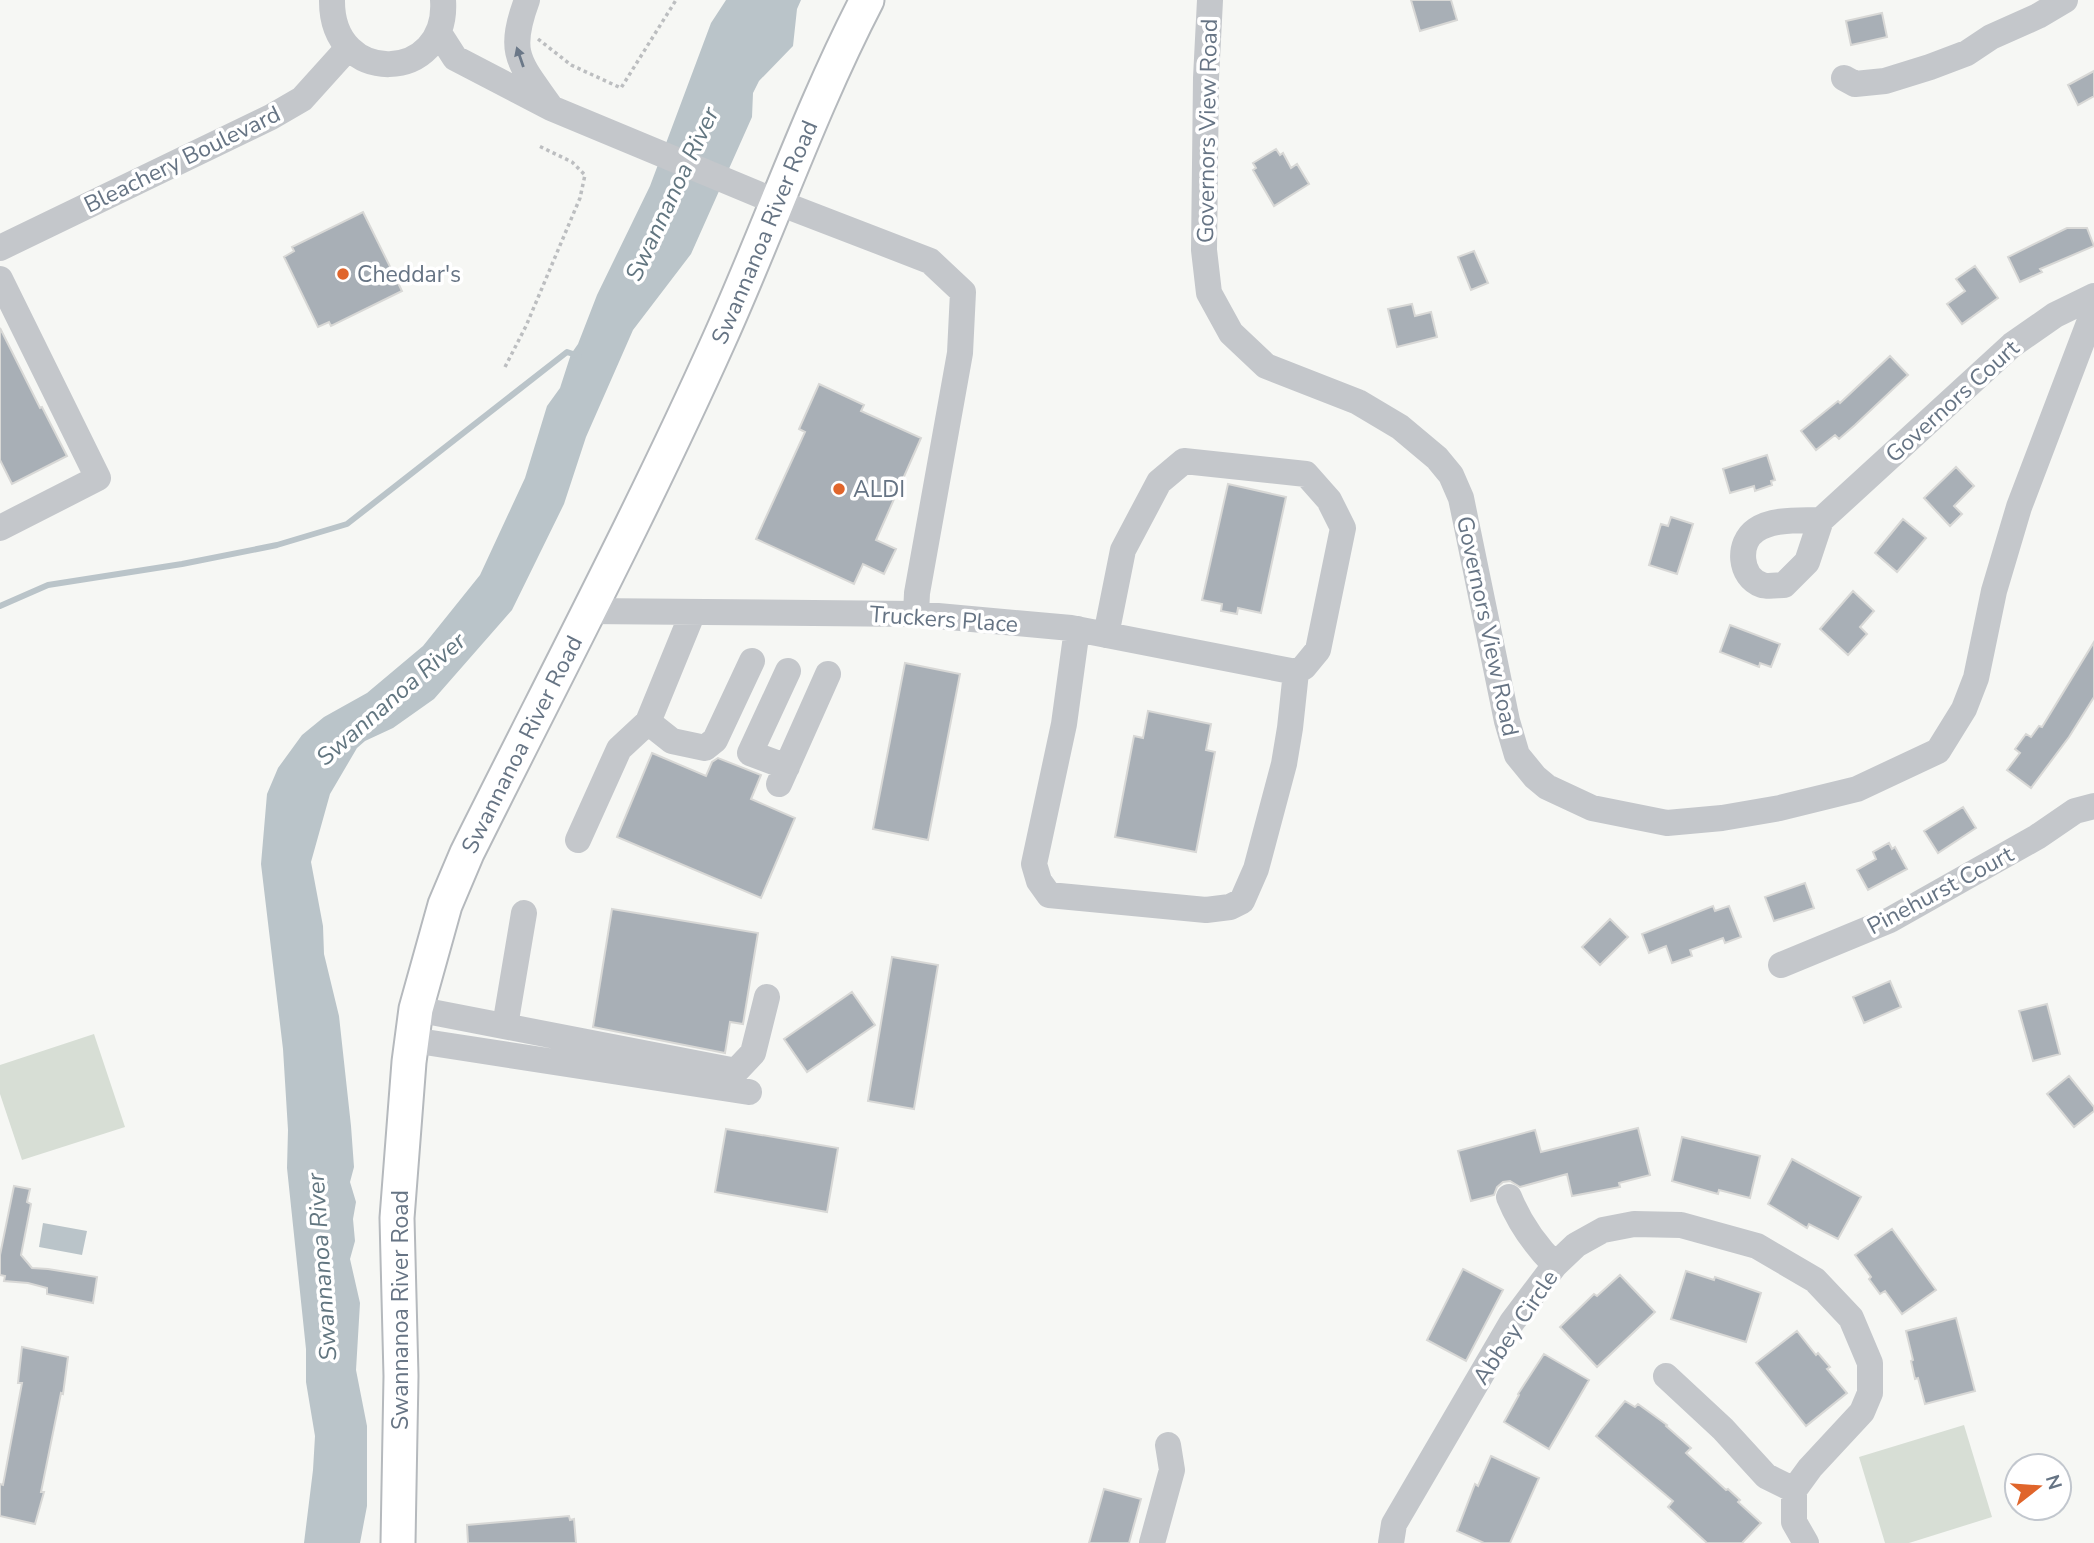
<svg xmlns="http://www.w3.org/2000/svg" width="2094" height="1543" font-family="'Nunito Sans',sans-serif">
  <rect width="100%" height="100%" fill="#f6f7f4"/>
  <path fill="#d7ded5" d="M94,1034L125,1127L22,1160L0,1094V1065Z
    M1964,1425L1992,1517L1909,1543H1885L1859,1457Z"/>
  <path fill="#bac4c9" d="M726,0H801L797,9L793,46L759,81L753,93L752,117L691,254L633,330L586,437L564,504L512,610L434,699L393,728L365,741L357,748L330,794L311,862L323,926L324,954L339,1016L351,1126L354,1167L350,1182L356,1202L353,1219L355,1241L350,1259L360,1303L356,1370L367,1426V1506L360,1543H304L313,1470L315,1436L306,1382V1349L287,1168L288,1130L283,1049L261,864L267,794L278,768L302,735L324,717L367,693L423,646L480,575L525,478L547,406L560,388L571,354L578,344L597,295L650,186L711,23Z
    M43,1223L87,1231L82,1255L39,1247Z"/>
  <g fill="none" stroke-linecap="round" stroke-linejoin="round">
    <path stroke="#bac4c9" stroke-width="6" d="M0,606L48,585L182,564L277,545L347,524L567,352L579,356"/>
  </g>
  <path fill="#a8afb6" stroke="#d8d8d6" stroke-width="2" d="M1411,0H1451L1457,20L1420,31Z
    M1882,13L1887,37L1851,45L1846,21Z
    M2094,71V96L2078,105L2068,85Z
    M1276,149L1280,155L1283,153L1291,168L1297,164L1309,184L1274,206L1253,170L1256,168L1253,163Z
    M363,212L402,291L331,326L329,322L318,327L284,257L294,251L292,247Z
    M2067,228H2087L2094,246L2040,269L2042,272L2020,282L2008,257Z
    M1474,251L1488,283L1471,290L1458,257Z
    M1975,266L1998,298L1962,324L1947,304L1965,291L1956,279Z
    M1412,304L1415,316L1431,312L1437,337L1397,347L1388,309Z
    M0,328L40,408L42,407L67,456L12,484L0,460Z
    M1890,356L1908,375L1855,425L1839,439L1835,435L1816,450L1801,431L1838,401L1840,403Z
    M819,384L864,405L861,411L921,438L876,540L896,549L884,574L863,564L854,584L756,539L805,432L799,429Z
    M1767,455L1775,480L1771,481L1772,485L1755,491L1754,486L1730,493L1723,469Z
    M1956,467L1974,486L1954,506L1962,514L1950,526L1924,498Z
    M1228,484L1286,497L1261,613L1238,608L1237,614L1221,611L1222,604L1202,600Z
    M1671,517L1693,524L1677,574L1649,565L1661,524L1668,526Z
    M1903,519L1926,538L1897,572L1875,553Z
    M1853,591L1874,611L1860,627L1867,634L1848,655L1820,629Z
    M1730,625L1780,644L1771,667L1760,663L1759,667L1720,652Z
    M2094,642V697L2069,737L2031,788L2007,770L2020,753L2015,749L2026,734L2031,737L2039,726L2042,727Z
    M905,663L960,674L928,840L873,829Z
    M1148,711L1211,724L1206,750L1215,752L1196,852L1115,837L1134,736L1143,738Z
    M652,753L706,776L712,762L718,758L761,775L751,799L795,818L761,898L617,837Z
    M1963,807L1976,828L1938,853L1924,831Z
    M1889,843L1892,849L1895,847L1907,869L1868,890L1857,870L1876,859L1873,852Z
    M1805,883L1814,908L1774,921L1765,897Z
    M1713,906L1715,911L1729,906L1741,937L1725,943L1723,938L1690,950L1692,956L1672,963L1666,946L1649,953L1642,934Z
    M612,909L758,933L743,1024L730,1022L725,1053L593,1027Z
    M1610,919L1628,937L1600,965L1582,947Z
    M892,957L938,965L914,1109L868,1101Z
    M1890,981L1901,1007L1864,1023L1853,997Z
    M852,992L875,1025L807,1072L784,1039Z
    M2047,1004L2060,1054L2033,1061L2019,1011Z
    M2069,1076L2094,1107V1111L2074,1127L2047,1094Z
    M1638,1128L1650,1175L1619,1183L1620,1187L1572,1196L1567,1174L1520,1187L1510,1181L1503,1182L1497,1187L1494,1195L1471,1201L1458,1151L1535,1130L1541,1152Z
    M726,1129L838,1148L827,1212L715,1192Z
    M1682,1137L1760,1156L1750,1198L1719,1190L1718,1194L1672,1181Z
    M1792,1159L1861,1197L1838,1239L1809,1224L1807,1228L1768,1204Z
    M14,1186L30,1189L27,1202L31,1204L21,1255L32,1268L48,1269L97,1277L93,1303L47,1294V1288L28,1283L4,1281L5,1276L0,1275V1255Z
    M1892,1229L1936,1290L1902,1314L1885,1291L1880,1294L1869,1279L1871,1277L1855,1255Z
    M1463,1269L1503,1290L1466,1361L1427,1340Z
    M1686,1271L1714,1280L1715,1277L1761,1293L1746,1342L1671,1319Z
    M1620,1275L1655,1312L1597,1367L1560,1327L1594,1294L1597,1296Z
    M1956,1318L1975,1391L1925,1404L1918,1378L1915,1379L1911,1361L1913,1360L1906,1331Z
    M1797,1331L1816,1355L1818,1353L1830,1367L1827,1369L1847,1393L1806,1426L1756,1363Z
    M22,1347L68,1357L63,1394L61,1393L41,1492H44L35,1524L0,1516V1484L3,1485L22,1383H18Z
    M1544,1354L1589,1380L1549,1449L1504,1422L1519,1395L1518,1394Z
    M1625,1401L1635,1407L1638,1404L1667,1425L1666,1426L1691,1448L1686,1453L1726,1490L1728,1489L1740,1500L1738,1502L1761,1523L1742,1543H1707L1668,1507L1673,1501L1596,1436Z
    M1491,1456L1539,1478L1510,1543H1484L1457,1531L1475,1484L1478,1486Z
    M1104,1489L1141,1499L1129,1543H1089Z
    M569,1516L570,1520L574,1519L576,1543H468L467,1525Z"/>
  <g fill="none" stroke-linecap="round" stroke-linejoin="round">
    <defs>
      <g id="major">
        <path id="s1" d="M398,1543L401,1376L397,1218L409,1062L416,1009L445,905L467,853C552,682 641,514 719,340C770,227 810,110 867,0"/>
      </g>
    </defs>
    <use href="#major" stroke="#b5b9bd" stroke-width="37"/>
    <path stroke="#bcbec0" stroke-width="3.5" stroke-dasharray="3.5 3.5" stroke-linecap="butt" d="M538,39L571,65L621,88L676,0
      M505,367L526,326L580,198L585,175L572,162L539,146"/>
    <path stroke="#c4c7cb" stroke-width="26" d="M332,0C331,88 449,83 443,0
      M527,0C507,54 519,62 550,106
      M1210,0L1206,78L1204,250L1209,293L1231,333L1266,366L1358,402L1400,427L1437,458L1451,475L1461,498L1507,721L1517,755L1535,777L1547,787L1592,808L1667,823L1722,818L1780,808L1857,789L1938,751L1964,709L1976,678L1994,591L2019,507L2094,310
      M439,33L455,58L551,108L777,202L930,261L963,292L960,353L917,593L916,614
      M1844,78L1855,84L1885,81L1930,67L1967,53L1991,37L2038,16L2065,0
      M0,248L271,117L302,99L348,48
      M0,279L98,478L0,528
      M1821,520C1801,521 1774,518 1756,530C1737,543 1739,577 1762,585C1768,587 1778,585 1784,585L1807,562L1821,520L2012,345L2055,315L2094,296
      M587,611L916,614L1071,628L1296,672
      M1077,629L1064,724L1034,864L1039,881L1049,895L1206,910L1230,907L1242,901L1256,869L1284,764L1290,728L1296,672
      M1106,635L1123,550L1159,482L1184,461L1306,474L1329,500L1343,528L1318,650L1304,667L1296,672
      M648,722L672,741L705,748L715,740L752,661
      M787,767L750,753L788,671
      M779,784L828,674
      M578,840L619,749L648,722L693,612
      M1781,965L1890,920L2037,837L2075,811L2094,806
      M416,1009L736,1071L753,1053L767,997
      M505,1026L524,913
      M412,1040L749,1092
      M1509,1197C1520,1224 1534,1244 1555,1265
      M1666,1376L1723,1429L1766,1476L1794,1490
      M1152,1543L1172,1470L1168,1445
      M1391,1543L1394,1524L1512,1322L1555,1265L1576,1245L1603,1230L1634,1224L1681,1225L1757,1246L1815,1280L1851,1318L1870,1363V1393L1862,1412L1810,1468L1794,1490V1522L1806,1543"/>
    <use href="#major" stroke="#fff" stroke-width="33"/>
  </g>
  <defs><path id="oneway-solid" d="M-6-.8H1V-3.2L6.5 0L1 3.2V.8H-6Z" transform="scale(1.75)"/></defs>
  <use fill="#6b7888" href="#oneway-solid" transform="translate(520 57) rotate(-109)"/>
  <g fill="#e0652b" stroke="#fff" stroke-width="2.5">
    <circle cx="343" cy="274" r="7"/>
    <circle cx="839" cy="489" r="7"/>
  </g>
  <g text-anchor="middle" stroke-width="7" stroke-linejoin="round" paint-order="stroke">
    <g font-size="23" fill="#667484" stroke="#fff">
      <text transform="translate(1207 131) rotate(-89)" y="8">Governors View Road</text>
      <text transform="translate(182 159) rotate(-26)" y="8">Bleachery Boulevard</text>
      <text dy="8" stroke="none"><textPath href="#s1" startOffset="1388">Swannanoa River Road</textPath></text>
      <text transform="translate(1952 401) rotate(-42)" y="8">Governors Court</text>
      <text transform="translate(944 619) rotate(4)" y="8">Truckers Place</text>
      <text transform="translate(1488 626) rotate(78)" y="8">Governors View Road</text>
      <text dy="8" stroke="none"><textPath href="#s1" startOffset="821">Swannanoa River Road</textPath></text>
      <text transform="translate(1940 890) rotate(-28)" y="8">Pinehurst Court</text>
      <text transform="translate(400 1310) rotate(-90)" y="8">Swannanoa River Road</text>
      <text transform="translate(1515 1327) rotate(-56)" y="8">Abbey Circle</text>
    </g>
    <g font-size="23" fill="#667484" stroke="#fff" text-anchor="start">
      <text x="357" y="282">Cheddar's</text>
      <text x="853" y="497">ALDI</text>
    </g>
    <g font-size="24" font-style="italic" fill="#627680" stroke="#fff">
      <text transform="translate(672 194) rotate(-65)" y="8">Swannanoa River</text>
      <text transform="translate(391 699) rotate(-41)" y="8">Swannanoa River</text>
      <text transform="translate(322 1267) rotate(-94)" y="8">Swannanoa River</text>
    </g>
  </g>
  <g transform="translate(2038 1487) rotate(73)"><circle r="33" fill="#ffffff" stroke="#c2c7ce" stroke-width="2"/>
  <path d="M0-5L12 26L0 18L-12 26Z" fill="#e0652b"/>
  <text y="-10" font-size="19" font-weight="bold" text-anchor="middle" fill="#667484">N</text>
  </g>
</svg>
